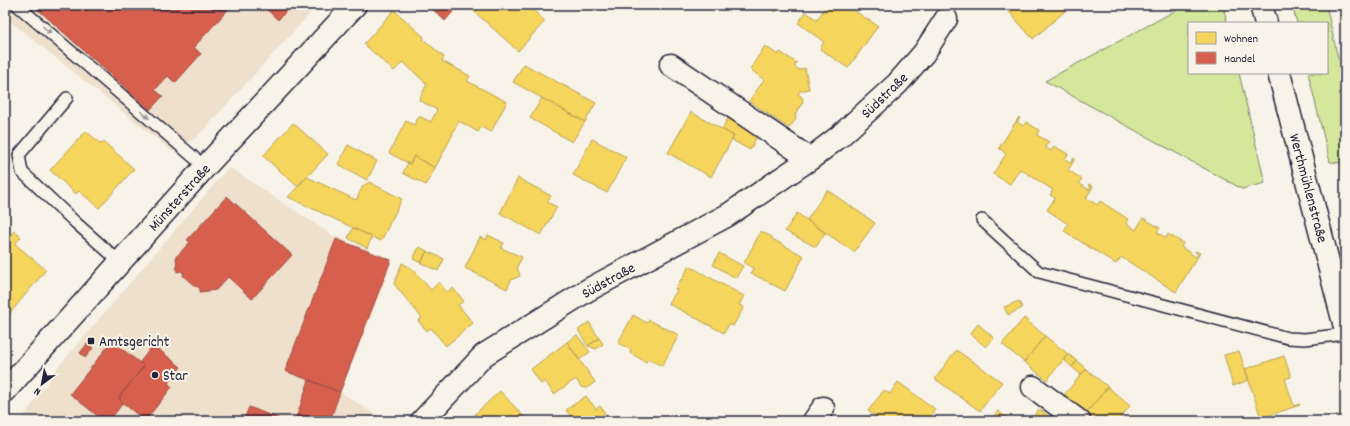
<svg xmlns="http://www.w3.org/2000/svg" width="1350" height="426" font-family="Dekko,sans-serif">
  <rect width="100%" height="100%" fill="#f7f3e8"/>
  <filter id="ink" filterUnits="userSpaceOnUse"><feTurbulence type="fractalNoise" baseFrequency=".025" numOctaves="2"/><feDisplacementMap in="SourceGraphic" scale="8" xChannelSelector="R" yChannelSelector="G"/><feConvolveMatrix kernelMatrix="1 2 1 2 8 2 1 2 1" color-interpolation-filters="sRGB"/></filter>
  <g filter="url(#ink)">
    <path fill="#eee0cc" d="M5,5H318L196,138L173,152L5,17Z
      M229,167L332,235L393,260L340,392L386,421H21L58,367Z"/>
    <path fill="#d5e79b" stroke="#7c846b" d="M1186,5H1223L1227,23H1189V73H1239L1265,183L1242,189L1045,81Z
      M1292,5H1326L1338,58L1345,67V163L1330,162L1308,73H1327V23H1297Z"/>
    <path fill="#f6d55c" stroke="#b69f52" d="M467,5H527L545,21L518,51Z
      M571,5H579L576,9Z
      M768,5H780L776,12Z
      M827,5H857L853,10L878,26L848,68L820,49L824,42L798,23L806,12L817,20Z
      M1003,5H1072L1033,39Z
      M394,10L424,37L423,39L444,57L442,61L470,76L467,81L507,102L491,132L481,127L478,132L459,121L452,134H453L435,168L414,156L410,164L389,153L406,121L414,125L419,116L431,122L437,110L419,100L427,84L403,62L394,71L364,44Z
      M765,46L778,55L780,52L797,63L794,66L799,70L805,68L809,89L800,91L798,94L802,97L803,102L795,115L796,119L789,128L749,101L764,80L750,69Z
      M524,64L596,103L585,122L513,82Z
      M542,98L585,122L572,142L530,118Z
      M691,112L734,136L711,177L668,153Z
      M1019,117L1020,118L1017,122L1023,126L1026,122L1039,130L1037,135L1049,142L1045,147L1051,151L1054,146L1068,154L1065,159L1071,163L1074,158L1075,159L1068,170L1082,179L1079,183L1089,190L1091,187L1088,185L1089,184L1093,187L1086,198L1097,205L1100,201L1128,219L1126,223L1136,230L1143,218L1160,228L1157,232L1166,238L1168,234L1183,243L1181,247L1196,257L1198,254L1195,252V251L1200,253L1176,292L1121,257L1116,264L1064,231L1068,224L1047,210L1055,198L1050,195L1053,190L1020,169L1010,184L993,174L1006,154L999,148Z
      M728,118L758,134L750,150L732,140L734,136L722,129Z
      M293,123L328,154L307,177L297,186L263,156Z
      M86,131L101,144L104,142L134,169L99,208L79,191L76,194L50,170Z
      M592,139L626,157L607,193L573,175Z
      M348,145L377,161L367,180L338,164Z
      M414,156L435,168L426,185L403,173L408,163L410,164Z
      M307,177L356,200L363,186L369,182L402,199L381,241L288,197Z
      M518,178L551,196L547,202L557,207L541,235L500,213Z
      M827,190L875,223L854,252L807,220Z
      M797,213L825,233L816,247L785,231Z
      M353,228L372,237L367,248L348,238Z
      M14,231L21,237L15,244L46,270L10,313L5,309V233L9,237Z
      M761,231L772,237V239L804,256L785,291L751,273L753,268L744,263Z
      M488,235L504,243L501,248L522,257L517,267L520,276L511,280L507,289L465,268L480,237L486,240Z
      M419,247L427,251L421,263L413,259Z
      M427,251L444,259L438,271L421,263Z
      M719,253L743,266L736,278L713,265Z
      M402,263L413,269L431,290L439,282L447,292L453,288L464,301L458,305L473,323L446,346L431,328L427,331L418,321L422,318L394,284Z
      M689,266L744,296L739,305L744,307L733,326L729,324L724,333L669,304L677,290L675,289L681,279L682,280Z
      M1019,301L1022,308L1008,315L1004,307Z
      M633,315L647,323L649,320L679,335L662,366L648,359L646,362L630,353L631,350L618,343Z
      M1024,318L1045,336L1024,362L1002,344Z
      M589,322L599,338L588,346L578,330Z
      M978,324L994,338L986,347L970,334Z
      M577,335L590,352L579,360L567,342Z
      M1045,336L1068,354L1047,380L1024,362Z
      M599,338L603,344L596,349L588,346Z
      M567,342L595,382L587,388L581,387L576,379L554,394L545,381L541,384L531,369Z
      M956,350L1002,382L980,411L935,379Z
      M1239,351L1249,380L1233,386L1224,355Z
      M1068,354L1077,361L1072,367L1064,360Z
      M1284,356L1291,377L1285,379L1294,406L1299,404L1300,405L1261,418L1245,369Z
      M1077,361L1086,369L1081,375L1072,367Z
      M1086,369L1108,387L1086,413L1064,395Z
      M898,382L935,409L927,421H882L868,411L884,390L890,394Z
      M1108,387L1130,406L1118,421H1096L1086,413Z
      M500,391L525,418L522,421H482L475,414Z
      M586,396L596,409L600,406L605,413L595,421H574L566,410Z
      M1039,409L1055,421H1030Z
      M998,411L1011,421H995L992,419Z
      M1121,417L1126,421H1118Z"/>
    <path fill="#d6604d" stroke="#a04d48" d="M33,5H215L224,14L194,47L201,54L175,83L168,76L155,90L163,96L150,110Z
      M215,5H232L224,14Z
      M262,5H292L278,20Z
      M428,5H459L445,21Z
      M227,196L292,255L252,299L228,277L216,290L200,292V289L197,286L196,287L183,276L184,274L181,271L177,272L176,256H177L190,242L187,240Z
      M336,239L391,260L340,392L285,371Z
      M112,341L144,366L120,396V400L123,403L109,421H104L70,394Z
      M87,344L93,348L85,358L80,353Z
      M153,345L181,367L168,383L172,387L145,421L123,403L119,398L120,396L144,366L140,362Z
      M309,380L340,392L330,421H295Z
      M249,407L285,421H243Z"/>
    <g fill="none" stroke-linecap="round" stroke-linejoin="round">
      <defs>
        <path id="lane" d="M17,5L205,167
          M67,98L19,155L22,172L76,223L120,262
          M982,220L1039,272L1288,338L1305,339L1345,334"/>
        <path id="street" d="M671,65L810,159
          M1033,387L1079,421
          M422,421L484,355L588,290L728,215L810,159L840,136L897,84L924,53L946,19
          M814,421L823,408"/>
        <path id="secondary" d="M1261,5L1266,23
          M1279,73L1345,327
          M5,391L205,167L355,5"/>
      </defs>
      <use href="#lane" stroke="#22223b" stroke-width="14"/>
      <use href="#street" stroke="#22223b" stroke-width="25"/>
      <use href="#secondary" stroke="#22223b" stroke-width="25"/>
      <use href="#lane" stroke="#f7f3e8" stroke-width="11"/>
      <use href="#street" stroke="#f7f3e8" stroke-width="22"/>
      <use href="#secondary" stroke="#f7f3e8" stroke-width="22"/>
    </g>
    <defs><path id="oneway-solid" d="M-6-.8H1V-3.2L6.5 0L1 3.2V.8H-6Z"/></defs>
    <g fill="#97959a">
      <use href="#oneway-solid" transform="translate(47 30) rotate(41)"/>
      <use href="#oneway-solid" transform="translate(145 115) rotate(41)"/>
    </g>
  </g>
  <g fill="#22223b" stroke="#f7f3e8" stroke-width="1.5">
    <rect x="87" y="337" width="8" height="8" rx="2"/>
    <circle cx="155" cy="375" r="4"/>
  </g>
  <g text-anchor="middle" stroke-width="4" stroke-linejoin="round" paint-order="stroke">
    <g font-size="15" fill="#22223b" stroke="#f7f3e8">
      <text transform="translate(884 95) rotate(-44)" y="5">Südstraße</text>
      <text transform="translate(1309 188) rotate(75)" y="5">Werthmühlenstraße</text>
      <text transform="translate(179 197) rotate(-48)" y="5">Münsterstraße</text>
      <text transform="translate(608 280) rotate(-29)" y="5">Südstraße</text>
    </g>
    <g font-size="15" fill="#22223b" stroke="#f7f3e8" text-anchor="start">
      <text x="99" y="346">Amtsgericht</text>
      <text x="163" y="380">Star</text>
    </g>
  </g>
  <rect width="1350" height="426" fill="none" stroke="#f7f3e8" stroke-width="20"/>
  <rect x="10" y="10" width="1330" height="406" fill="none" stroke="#22223b" stroke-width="1.5" filter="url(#ink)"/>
  <rect x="1188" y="22" width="140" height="52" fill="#f7f3e8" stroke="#a29fa3"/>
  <rect x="1196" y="32" width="20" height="12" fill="#f6d55c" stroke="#a29fa3"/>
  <text x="1224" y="42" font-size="12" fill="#22223b">Wohnen</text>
  <rect x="1196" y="52" width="20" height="12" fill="#d6604d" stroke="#a29fa3"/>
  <text x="1224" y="62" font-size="12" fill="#22223b">Handel</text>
  <g transform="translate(42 384) rotate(212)" stroke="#f7f3e8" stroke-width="3" paint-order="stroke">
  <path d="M0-3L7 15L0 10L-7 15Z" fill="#22223b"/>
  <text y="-6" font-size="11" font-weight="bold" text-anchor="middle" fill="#22223b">N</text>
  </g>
</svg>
